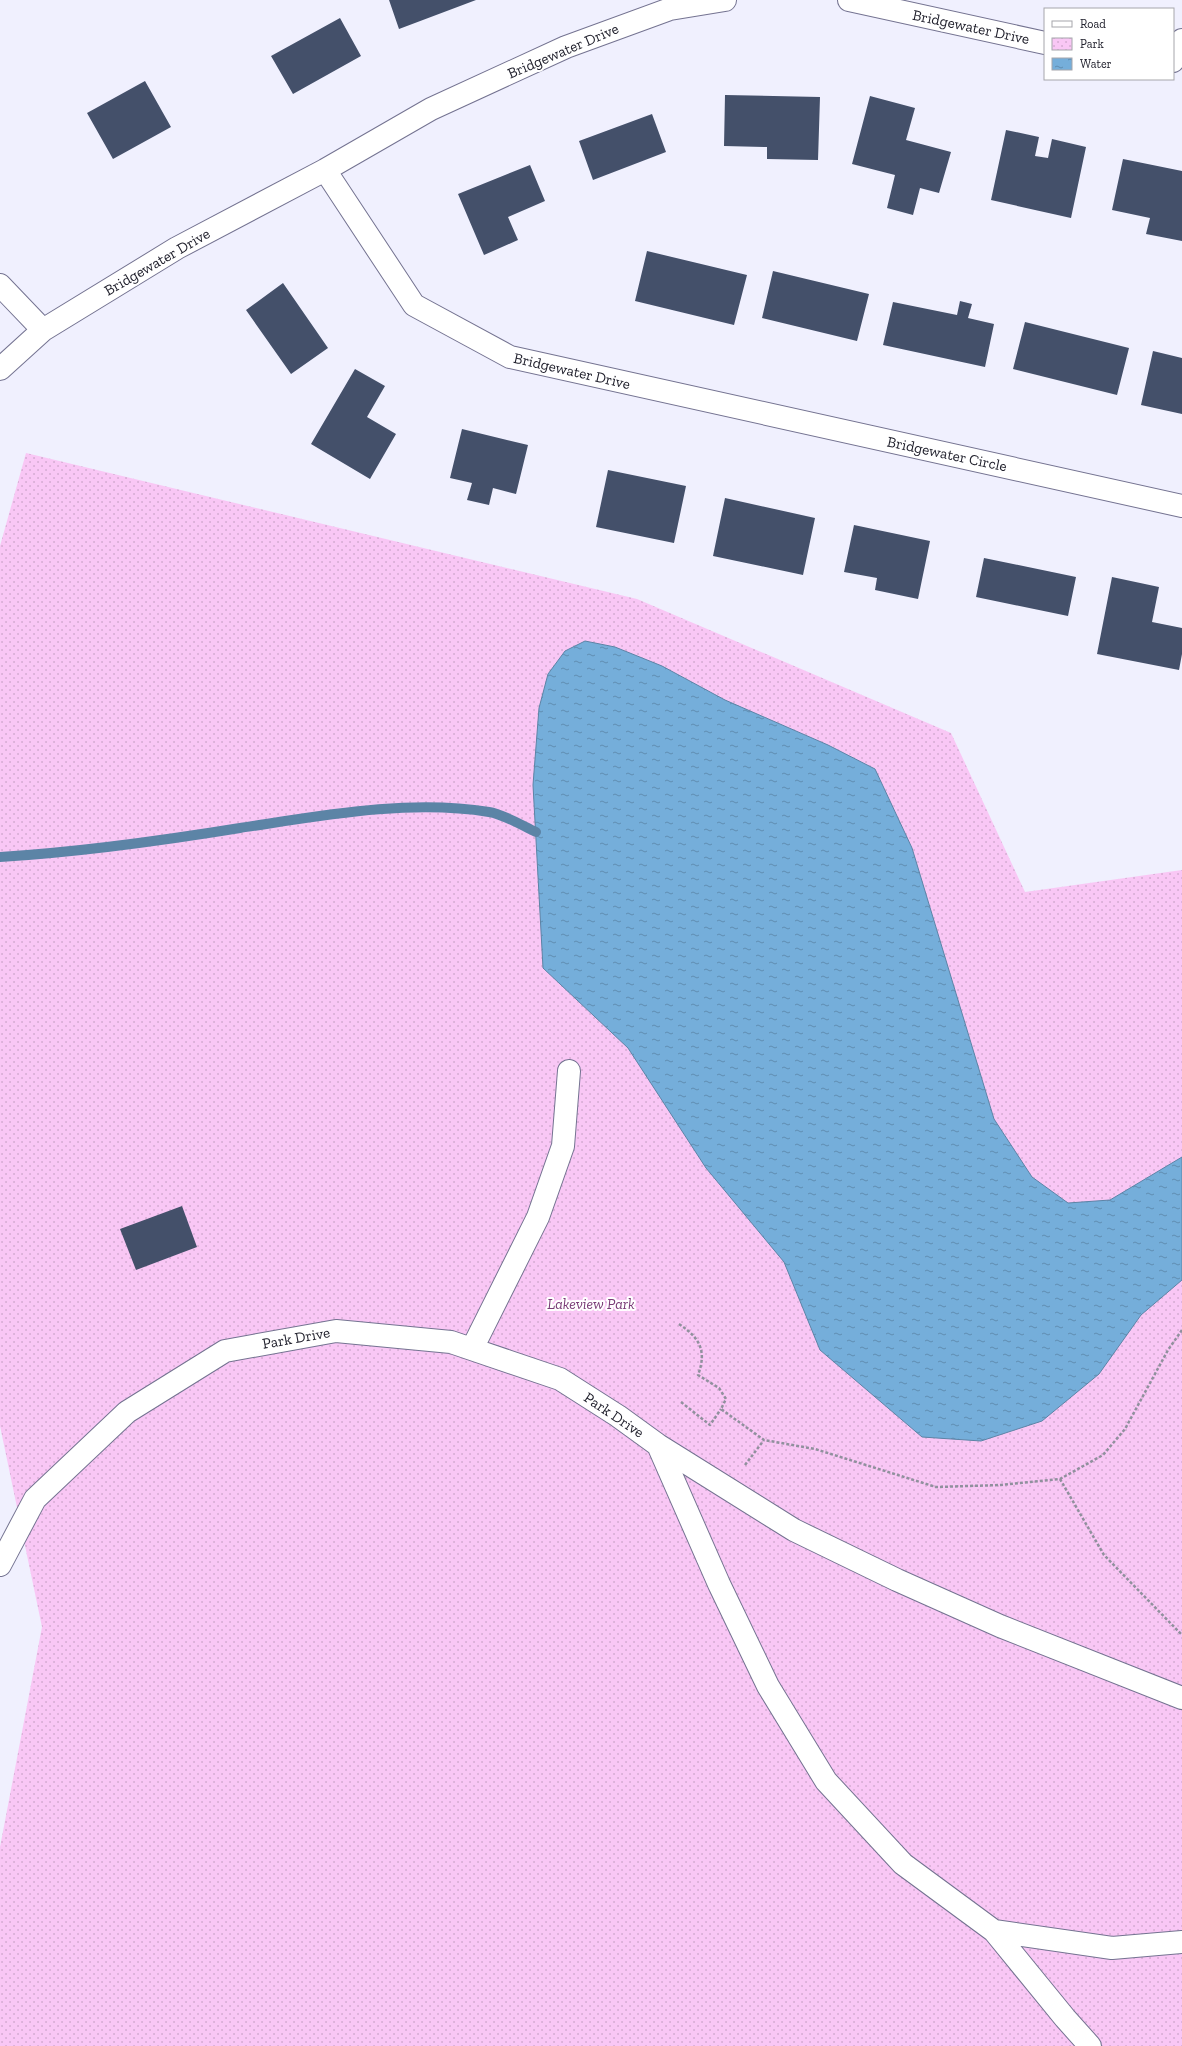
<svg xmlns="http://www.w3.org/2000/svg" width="1182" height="2046" font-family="'Zilla Slab',serif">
  <defs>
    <pattern id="park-dots" width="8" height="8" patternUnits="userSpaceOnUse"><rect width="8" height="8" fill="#f9c7f5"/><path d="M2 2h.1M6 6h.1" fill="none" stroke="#d5abd2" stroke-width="1.8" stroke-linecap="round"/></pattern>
    <pattern id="water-ripples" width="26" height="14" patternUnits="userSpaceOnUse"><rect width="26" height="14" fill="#75aeda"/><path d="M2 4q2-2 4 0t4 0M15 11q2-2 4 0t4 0" fill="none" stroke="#608db1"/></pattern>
  </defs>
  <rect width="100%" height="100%" fill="#f0f0fe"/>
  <path fill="url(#park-dots)" d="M26,453L637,599L951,733L1025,892L1182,870V2046H0V1847L42,1627L0,1426V546Z"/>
  <path fill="url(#water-ripples)" stroke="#5c84a6" d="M585,641L615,647L662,666L725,700L828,745L875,769L912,848L994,1119L1032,1177L1068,1203L1110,1200L1182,1157V1280L1141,1315L1099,1374L1042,1421L981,1441L922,1437L820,1350L784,1262L706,1168L628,1048L543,968L533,785L539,708L548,674L565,651Z"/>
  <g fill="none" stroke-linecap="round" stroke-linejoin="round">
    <path stroke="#5c84a6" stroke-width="10" d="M0,857C81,852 160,841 240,828C320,816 408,799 489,812C503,814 523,826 536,832"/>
  </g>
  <path fill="#44506a" d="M389,0H476L399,29Z
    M340,18L361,56L293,94L271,56Z
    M145,81L171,127L113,159L87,113Z
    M725,95L820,97L818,160L767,159V147L724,146Z
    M870,96L915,108L906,140L951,152L939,193L920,188L913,215L887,208L895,175L852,164Z
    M652,114L666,152L593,180L579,141Z
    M1006,130L1039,137L1035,156L1048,158L1052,139L1086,147L1071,218L991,200Z
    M1123,159L1182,171V241L1146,234L1150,218L1112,210Z
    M530,165L545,201L508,217L518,240L484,255L458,194Z
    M647,251L747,275L734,325L635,301Z
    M773,271L869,294L857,341L762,318Z
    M283,283L328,348L291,374L246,310Z
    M960,301L972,304L968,318L994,324L985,367L883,345L893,302L957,315Z
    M1025,322L1129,348L1117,395L1013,369Z
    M1153,351L1182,358V414L1141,405Z
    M355,369L385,386L367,417L396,434L370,479L311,444Z
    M462,429L528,445L516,494L493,488L489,505L467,500L472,483L450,478Z
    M608,470L686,486L674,543L596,527Z
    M725,498L815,518L803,575L713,556Z
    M854,525L930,541L918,599L875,590L877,578L844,572Z
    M984,558L1076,577L1068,616L976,597Z
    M1112,577L1159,587L1152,622L1182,628V654L1179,670L1097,654Z
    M182,1206L197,1247L136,1270L120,1229Z"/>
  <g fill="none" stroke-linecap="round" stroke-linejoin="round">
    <defs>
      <path id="minor" d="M849,0L1045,43
        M1173,61L1182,40
        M325,170L414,305L510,357L1182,506
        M0,285L43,330
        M0,369L43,330L177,248L325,170L431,109L566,47L670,9L725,0
        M472,1349L538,1217L563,1146L569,1071
        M0,1565L35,1499L127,1412L225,1351L336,1331L451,1342L560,1379L618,1416L658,1445
        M994,1931L1112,1948L1182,1942
        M1090,2046L1065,2018L994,1931L903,1864L826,1781L768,1686L719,1584L658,1445L794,1530L897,1580L1000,1626L1182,1698"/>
    </defs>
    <use href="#minor" stroke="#747391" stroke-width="24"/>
    <path stroke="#90909d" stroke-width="2.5" stroke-dasharray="3 2" stroke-linecap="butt" d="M679,1324C700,1338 707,1351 698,1375L719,1388L726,1399L721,1409L764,1440L815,1449L936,1487L1001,1485L1060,1479L1103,1455L1125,1429L1168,1350L1182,1330
      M681,1402L710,1425L721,1409
      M745,1465L764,1440
      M1060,1479L1104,1555L1182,1635"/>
    <use href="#minor" stroke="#fff" stroke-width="22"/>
  </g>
  <g text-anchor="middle" stroke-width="4" stroke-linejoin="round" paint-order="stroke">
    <g font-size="15" fill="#21212d" stroke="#fff">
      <text transform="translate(971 27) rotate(12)" y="5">Bridgewater Drive</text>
      <text transform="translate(563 51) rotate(-23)" y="5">Bridgewater Drive</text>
      <text transform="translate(157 262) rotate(-30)" y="5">Bridgewater Drive</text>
      <text transform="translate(572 371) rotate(13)" y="5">Bridgewater Drive</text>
      <text transform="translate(947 454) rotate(12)" y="5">Bridgewater Circle</text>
      <text transform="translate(296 1338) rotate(-10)" y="5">Park Drive</text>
      <text transform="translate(614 1415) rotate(34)" y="5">Park Drive</text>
    </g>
    <g font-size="15" font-style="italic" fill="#793b76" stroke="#fff">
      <text x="591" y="1309">Lakeview Park</text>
    </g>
  </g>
  <rect x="1044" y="8" width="130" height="72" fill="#ffffff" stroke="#a6a6ab"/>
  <rect x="1052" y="21" width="20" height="6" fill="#ffffff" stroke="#a6a6ab"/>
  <text x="1080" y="28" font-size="12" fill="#21212d">Road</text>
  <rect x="1052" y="38" width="20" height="12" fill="url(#park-dots)" stroke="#a6a6ab"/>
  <text x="1080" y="48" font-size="12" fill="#21212d">Park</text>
  <rect x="1052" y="58" width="20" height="12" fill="url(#water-ripples)" stroke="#a6a6ab"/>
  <text x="1080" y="68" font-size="12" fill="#21212d">Water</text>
</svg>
